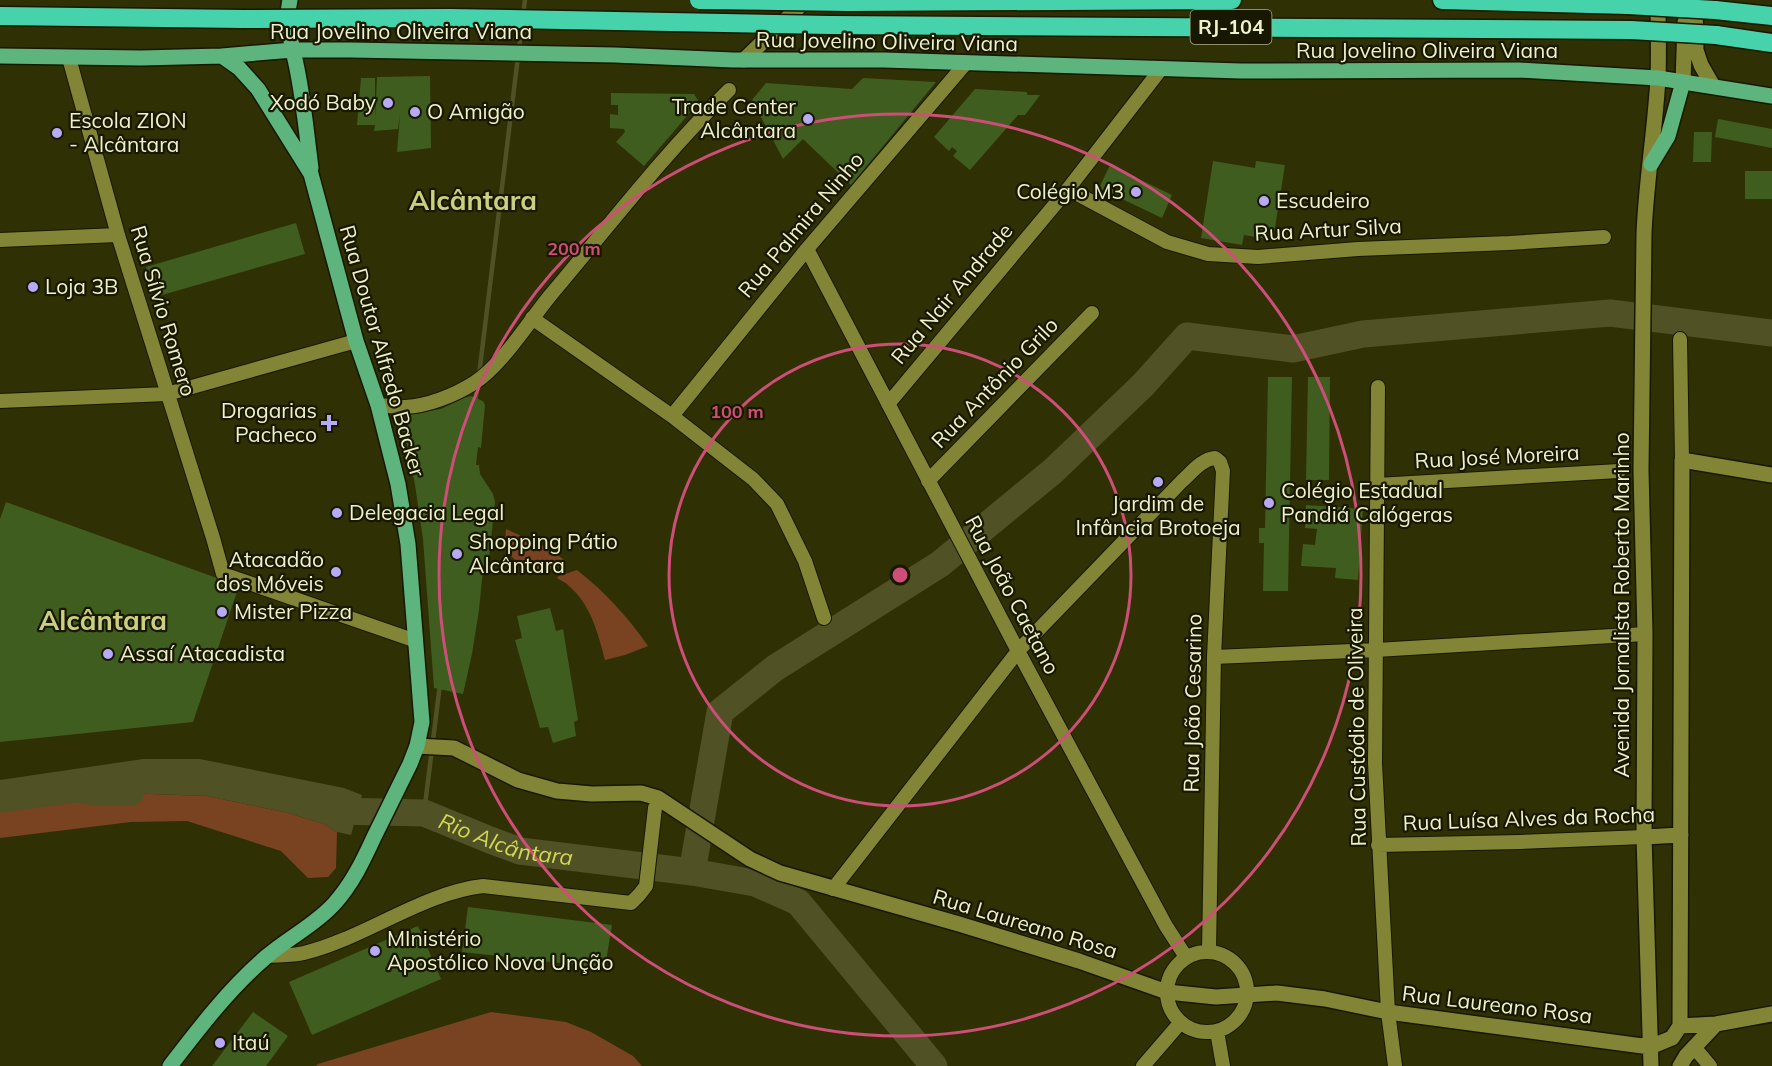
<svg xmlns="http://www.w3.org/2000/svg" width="1772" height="1066" font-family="Mulish,sans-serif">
  <rect width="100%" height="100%" fill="#303005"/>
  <path fill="#794321" d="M506,529L546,547L566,561C548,576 521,574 509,552C505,545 505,537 506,529Z
    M577,570C605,592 628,617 648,646L625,655L605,660C598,633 591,605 569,586C566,582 561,581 557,578L559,576Z
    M95,792L207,796L288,813L324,824L337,832L336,868L328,877L308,878L281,851L187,821L131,822L0,838V801Z
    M491,1012L566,1022L591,1032L633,1056L642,1066H316L318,1064Z"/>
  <path fill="#505125" d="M143,759H200L344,788L362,795L351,835L337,832L324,824L288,813L207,796L95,792L76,789L0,799V780Z"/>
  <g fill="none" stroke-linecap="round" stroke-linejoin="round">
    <path stroke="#505125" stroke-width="4.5" d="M523,15L525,0
      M479,375L522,24
      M475,402L478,384
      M424,813L440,684"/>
    <g stroke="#505125" stroke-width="27">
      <path d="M0,799L76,789L95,792H131"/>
      <path id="s1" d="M321,809L337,811L424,813L490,840L520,851L692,872L755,883L798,902L934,1066"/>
      <path d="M692,872L720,712L775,668L940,564L1053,471L1143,385L1187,336L1293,349L1363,334L1610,313L1772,333"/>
    </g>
  </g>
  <path fill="#3f5d1e" d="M430,76L431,148L397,152L400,115L398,129L374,131L375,125H357L361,78H375V119L377,77Z
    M863,78L936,82L851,185L803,139L783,159L752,100L766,83L852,89Z
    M975,89L1027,92V95H1040L1025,115H1018L970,170L953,156L957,151L952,147L949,151L934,137Z
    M611,93L694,94L699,102L644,166L616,142L625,132L624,129L610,128V114L618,115V105H611Z
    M1718,119L1772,129V148L1715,137Z
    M1694,132H1712L1711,162H1693Z
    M1213,161L1255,168L1256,161L1285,165L1273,240L1244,235L1242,245L1201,238Z
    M1110,165L1172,195L1162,218L1099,188Z
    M1745,171H1772V199H1745Z
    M296,223L305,254L155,297L146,267Z
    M1268,377H1292L1288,591H1263L1264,543H1259V528H1265Z
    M1308,377H1330L1329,480H1306Z
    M471,396L483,401L485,405L481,448L478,447L476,465H479L480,474L493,494L495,502L488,568L483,569L479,610L472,654L463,694L434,688L423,539L415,485L402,419L404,415L441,409L464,398Z
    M6,502L239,586L193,722L0,742V519Z
    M1306,505L1363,509L1358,580L1335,578L1336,568L1301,566L1303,544L1315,545L1317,529L1305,528Z
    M550,608L556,631L563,629L578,720L574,722L576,736L553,743L548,727L540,728L515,640L522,638L517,616Z
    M468,907L612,925L605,968L462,952Z
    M418,926L441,979L312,1035L289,982Z
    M253,1012L288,1036L266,1066H212Z"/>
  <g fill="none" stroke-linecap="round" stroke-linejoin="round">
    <defs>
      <path id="street" d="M69,58L118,235L213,538L223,574L416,641
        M1068,189L1167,242L1208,254L1258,257L1358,249L1509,243L1604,237
        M0,240L118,235
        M807,249L1018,651L1166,926L1186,957
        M532,318L672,416L753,479L777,504L805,561L824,618
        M1680,339L1682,460
        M1378,387L1375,763L1388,1012L1395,1066
        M0,401L167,394L356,341
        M888,404L1068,189L1161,69
        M378,405C387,406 396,407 405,407C428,406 455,395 474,383C501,366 528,323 549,297C608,227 664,154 729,90
        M672,416L807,249L966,63
        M928,481L1092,313
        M1377,485L1619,471
        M1214,657L1376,650L1645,634
        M1378,845L1520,842L1644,837
        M833,889L1018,651L1182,481C1192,472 1202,459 1215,458L1220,462L1223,471L1214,657L1209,951
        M1167 992a40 40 0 1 1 80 0a40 40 0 1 1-80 0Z
        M267,956C279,955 292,956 304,953C365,938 422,893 483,886L631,903L639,895L646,886L655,808
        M1217,1031L1223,1066
        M1694,1047L1710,1066
        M1143,1066L1181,1022"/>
      <path id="secondary" d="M1695,0L1696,50L1701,65L1713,86
        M744,60L806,0
        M1683,82L1685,22
        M417,746L454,748L518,780L557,791L592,794L641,793L658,798L750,859L780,873L959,924L1079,961L1167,992L1216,997L1277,993L1325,999L1388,1012L1650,1047L1672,1038L1680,1026L1682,460L1772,475
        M1644,837L1681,835
        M1680,1026L1716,1024L1772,1014
        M1651,1066L1644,837L1645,634L1641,470L1644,234C1646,182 1655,131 1658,78C1659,52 1658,26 1658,0
        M1680,1066L1686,1056L1716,1024"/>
      <path id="primary" d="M290,0C284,25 294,50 298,74C304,105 307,137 311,168
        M0,56L141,58L222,56L293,50H351L615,55L733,60H884L1241,71L1519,70L1658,78L1772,96
        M1651,164L1668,136L1683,82
        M170,1066C200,1027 229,989 266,957C288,938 315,925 334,904C352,884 363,861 374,837C386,813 398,788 410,764L417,746L422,722L408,544L398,484L378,405L356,341L311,174L258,89L239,68L222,56"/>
      <path id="highway" d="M1442,0L1628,5
        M848,2L1232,0
        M1715,10L1772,16
        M0,16L243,19
        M830,25L1631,30
        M1716,35L1772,43"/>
    </defs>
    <use href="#street" stroke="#171801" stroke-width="16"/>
    <use href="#secondary" stroke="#171801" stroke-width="18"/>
    <use href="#primary" stroke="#171801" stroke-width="18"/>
    <use href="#highway" stroke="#171801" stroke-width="21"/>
    <use href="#street" stroke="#838536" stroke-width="14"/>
    <use href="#secondary" stroke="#838536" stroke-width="15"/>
    <use href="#primary" stroke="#5eb47d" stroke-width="15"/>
    <use href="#highway" stroke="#46d3ac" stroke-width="18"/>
    <defs>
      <path id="highway-bridge" d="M699,0L848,2
        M1628,5L1715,10
        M243,19L450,18L830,25
        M1631,30L1716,35"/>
    </defs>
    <use href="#highway-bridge" stroke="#171801" stroke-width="21" stroke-linecap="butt"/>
    <use href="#highway-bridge" stroke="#46d3ac" stroke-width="18"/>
  </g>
  <g fill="none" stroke="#cd4e77" stroke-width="3">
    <circle cx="900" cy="575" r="231"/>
    <circle cx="900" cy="575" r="461"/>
  </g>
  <g fill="#b7abf8" stroke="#181800" stroke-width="2">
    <circle cx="388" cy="103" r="6"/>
    <circle cx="415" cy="112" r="6"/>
    <circle cx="808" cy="119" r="6"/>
    <circle cx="57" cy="133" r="6"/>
    <circle cx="1136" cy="192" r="6"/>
    <circle cx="1264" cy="201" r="6"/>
    <circle cx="33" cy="287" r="6"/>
    <path d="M326 414h6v6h6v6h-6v6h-6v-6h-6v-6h6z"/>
    <circle cx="1158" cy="482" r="6"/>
    <circle cx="1269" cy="503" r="6"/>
    <circle cx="337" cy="513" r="6"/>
    <circle cx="457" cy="554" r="6"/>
    <circle cx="336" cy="572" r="6"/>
    <circle cx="222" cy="612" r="6"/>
    <circle cx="108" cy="654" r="6"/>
    <circle cx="375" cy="951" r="6"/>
    <circle cx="220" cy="1043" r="6"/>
  </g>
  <g text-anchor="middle" stroke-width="4.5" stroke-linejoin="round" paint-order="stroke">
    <rect fill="#181800" stroke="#aeb08d" stroke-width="1.5" x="1190.5" y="10" width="81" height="34" rx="4.5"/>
    <g font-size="20" font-weight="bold" fill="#eef1ca">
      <text x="1231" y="34">RJ-104</text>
    </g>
    <g font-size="21" fill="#eef1ca" stroke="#181800">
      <text x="401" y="39">Rua Jovelino Oliveira Viana</text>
      <text transform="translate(887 42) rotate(1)" y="7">Rua Jovelino Oliveira Viana</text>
      <text x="1427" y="58">Rua Jovelino Oliveira Viana</text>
      <text transform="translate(801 225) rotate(-50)" y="7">Rua Palmira Ninho</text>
      <text transform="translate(1328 230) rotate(-3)" y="7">Rua Artur Silva</text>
      <text transform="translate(952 294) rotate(-50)" y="7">Rua Nair Andrade</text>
      <text transform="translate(163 311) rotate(73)" y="7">Rua Sílvio Romero</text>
      <text transform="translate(382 351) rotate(74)" y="7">Rua Doutor Alfredo Backer</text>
      <text transform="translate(995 383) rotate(-46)" y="7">Rua Antônio Grilo</text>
      <text transform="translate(1497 457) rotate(-3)" y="7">Rua José Moreira</text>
      <text transform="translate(1012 595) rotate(62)" y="7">Rua João Caetano</text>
      <text transform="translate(1622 605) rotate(-90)" y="7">Avenida Jornalista Roberto Marinho</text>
      <text transform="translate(1193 703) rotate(-89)" y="7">Rua João Cesarino</text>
      <text transform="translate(1357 727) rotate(-91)" y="7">Rua Custódio de Oliveira</text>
      <text transform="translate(1529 819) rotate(-2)" y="7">Rua Luísa Alves da Rocha</text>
      <text transform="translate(1025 924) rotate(17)" y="7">Rua Laureano Rosa</text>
      <text transform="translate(1497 1005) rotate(7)" y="7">Rua Laureano Rosa</text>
    </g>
    <g font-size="21" fill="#eef1ca" stroke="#181800" text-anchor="start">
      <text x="376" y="110" text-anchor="end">Xodó Baby</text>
      <text x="796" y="114" text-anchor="end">Trade Center<tspan x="796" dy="24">Alcântara</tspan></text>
      <text x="427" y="119">O Amigão</text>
      <text x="69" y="128">Escola ZION<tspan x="69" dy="24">- Alcântara</tspan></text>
      <text x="1124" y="199" text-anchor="end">Colégio M3</text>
      <text x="1276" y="208">Escudeiro</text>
      <text x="45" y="294">Loja 3B</text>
      <text x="317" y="418" text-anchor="end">Drogarias<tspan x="317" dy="24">Pacheco</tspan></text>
      <text x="1281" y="498">Colégio Estadual<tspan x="1281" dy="24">Pandiá Calógeras</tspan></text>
      <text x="1158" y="511" text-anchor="middle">Jardim de<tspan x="1158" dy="24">Infância Brotoeja</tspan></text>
      <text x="349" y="520">Delegacia Legal</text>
      <text x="469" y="549">Shopping Pátio<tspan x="469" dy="24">Alcântara</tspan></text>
      <text x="324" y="567" text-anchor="end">Atacadão<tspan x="324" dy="24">dos Móveis</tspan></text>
      <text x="234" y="619">Mister Pizza</text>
      <text x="120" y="661">Assaí Atacadista</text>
      <text x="387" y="946">MInistério<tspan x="387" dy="24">Apostólico Nova Unção</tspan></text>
      <text x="232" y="1050">Itaú</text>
    </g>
    <g font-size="22" font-style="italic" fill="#d4d854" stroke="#181800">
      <text dy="8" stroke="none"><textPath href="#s1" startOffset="190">Rio Alcântara</textPath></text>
    </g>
    <g font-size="27" font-weight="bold" fill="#cbcf80" stroke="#181800">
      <text x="473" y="210">Alcântara</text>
      <text x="103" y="630">Alcântara</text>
    </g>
  </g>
  <circle cx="900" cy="575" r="9" fill="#cd4e77" stroke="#181800" stroke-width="3"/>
  <g font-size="18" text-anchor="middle" font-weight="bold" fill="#cd4e77" stroke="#181800" stroke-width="4.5" stroke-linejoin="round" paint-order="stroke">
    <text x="574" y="255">200 m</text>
    <text x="737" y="418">100 m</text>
  </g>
</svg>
